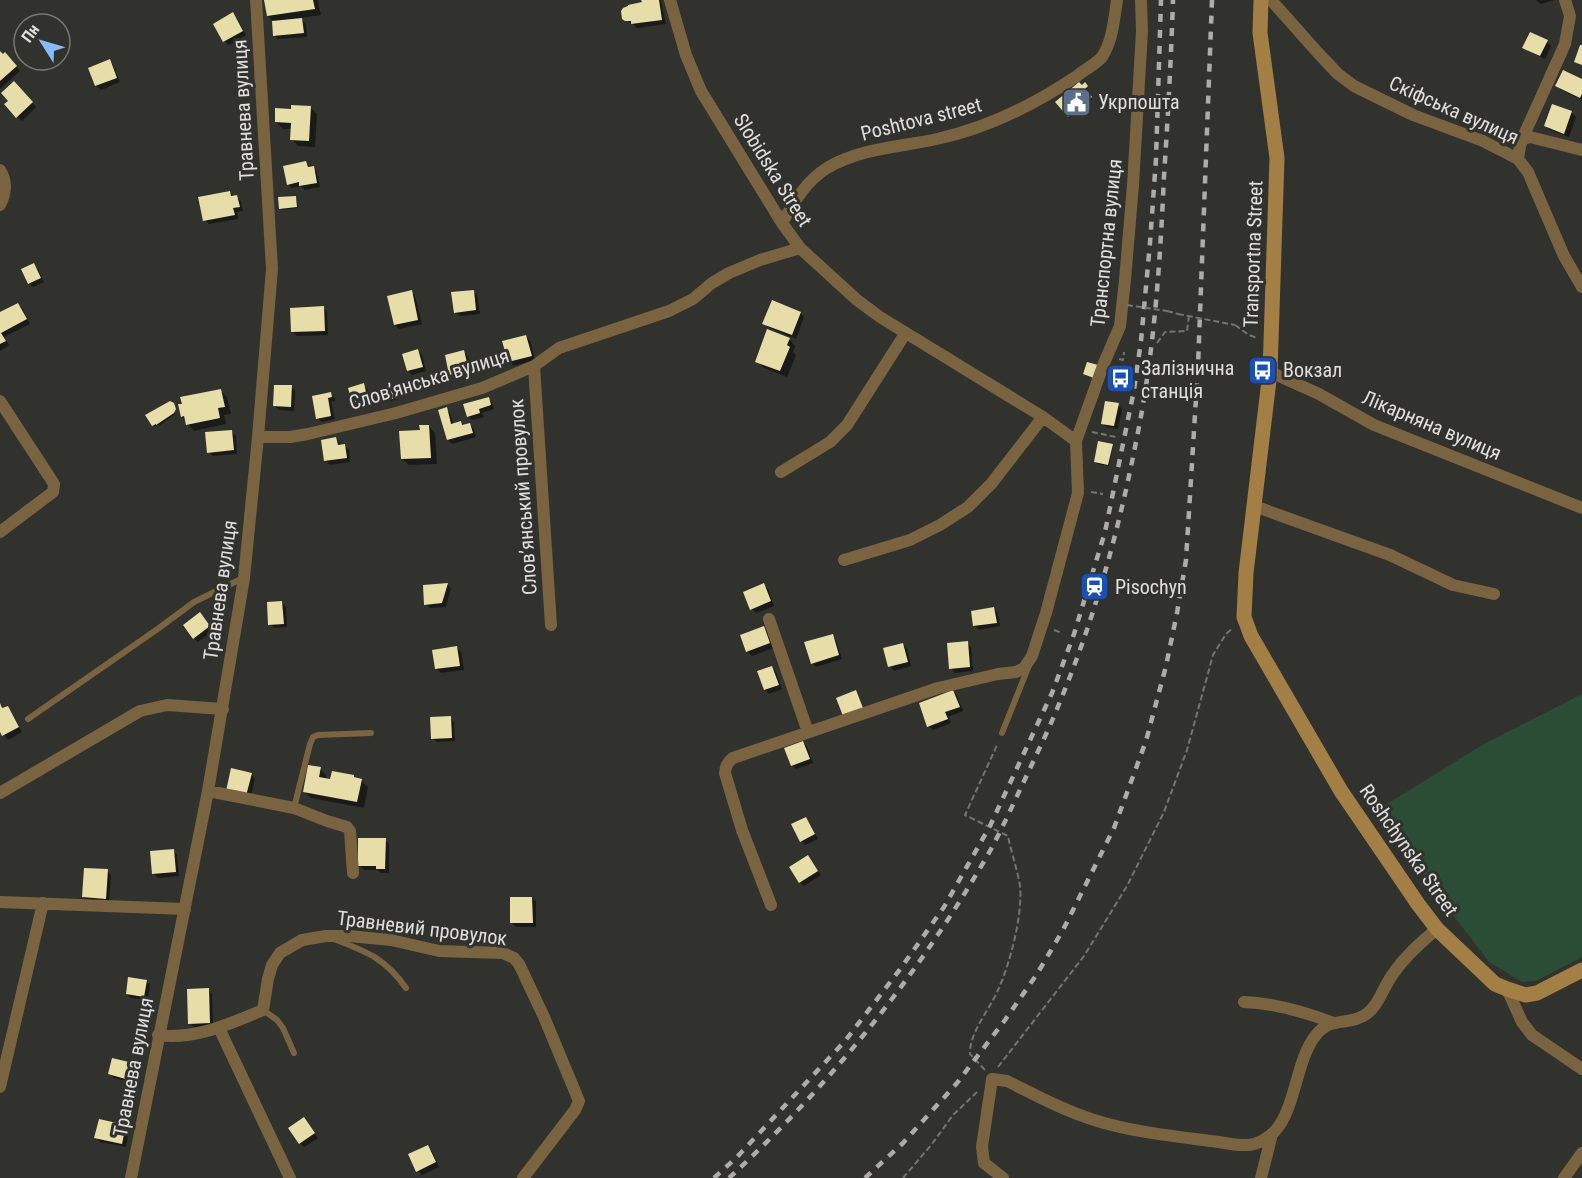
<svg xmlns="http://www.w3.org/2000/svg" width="1582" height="1178" font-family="'Roboto Condensed',sans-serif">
  <rect width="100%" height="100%" fill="#31312e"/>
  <path fill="#2b4d35" d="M1582,694V957L1536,981L1522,982L1489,962L1434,890L1377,810L1484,744Z"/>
  <path fill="#0007" d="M266,0H318L321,15L300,18L306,24L307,37L278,39L274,35L273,21L268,16Z
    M643,0H661L666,24L637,28L633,24H631L622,15L644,3Z
    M1536,0H1555L1541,4Z
    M233,14L237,18L246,35L229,45L224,41L215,25Z
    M1531,34L1547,42L1551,46L1545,59L1528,51L1524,47Z
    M0,53L9,58L20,71L0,89Z
    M109,61L113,65L120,82L101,90L96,86L90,69Z
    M1582,80V100L1561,90L1557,86Z
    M14,83L36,107L22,121L6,104L10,101Z
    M1084,84L1088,89L1086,91L1092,99L1070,118L1057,102Z
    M1553,106L1572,113L1576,117L1569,137L1550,130L1545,126Z
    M310,107L317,114L315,147L298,146L292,139V129H283L276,122L292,111Z
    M306,163L317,172L320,187L305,190L301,186L292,188L288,184Z
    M229,192L241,201L243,211L237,212L238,219L209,224L205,220Z
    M295,197L297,199L298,208L282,210L281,208Z
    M34,265L38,269L44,282L33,287L29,283Z
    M473,291L477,295L480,314L460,316L455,312Z
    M411,292L415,296L422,324L399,329L395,325Z
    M18,304L22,308L30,324L4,337L9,345L0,351V313Z
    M323,308L327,312L328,335L297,336L293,332Z
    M800,313L804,317L796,339L768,327L764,323Z
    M525,336L530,340L535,360L514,366L509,362L504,342Z
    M789,339L795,346L793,352L796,355L787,377L764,368L757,361Z
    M418,351L422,355L426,371L412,375L408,370Z
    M464,352L468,356L472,375L455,378L451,374Z
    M363,385L367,389L372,405L358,409L354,405Z
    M394,386L399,399L386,402L385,401Z
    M291,387L295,391L294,411L279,410L275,406Z
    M221,391L227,397L231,414L224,415L226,424L194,431L182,417Z
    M330,394L335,398V401L331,402L335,419L322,422L317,418L313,397Z
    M488,398L492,403L494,409L482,413L484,417L472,420L468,416Z
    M174,404L175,406V414L159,426L158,424L155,427L153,425Z
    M1118,405L1122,409L1118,429L1107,427L1102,423Z
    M446,409L450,413L454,425L460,423L464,426L470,425L474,429L476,437L452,444L448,440L440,411Z
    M429,426L435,433L437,464L409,465L402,459L421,431Z
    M231,432L236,436L237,454L213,456L209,452Z
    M336,439L340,443L341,446H345L349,450L350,462L330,465L326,461Z
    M1112,445L1113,447L1109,466L1097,464L1096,462Z
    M447,584L451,588L446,607L430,608L426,604Z
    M763,585L768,589L774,606L756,613L752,609Z
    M282,603L286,607L287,627L274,628L270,624Z
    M994,609L998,613L1000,626L979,630L974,625Z
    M204,618L213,631L198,642L194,638Z
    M764,628L768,632L774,648L752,656L747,651Z
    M832,636L836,640L842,659L816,667L812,663Z
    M967,643L971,647L973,671L955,673L951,668Z
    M903,644L907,649L911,666L894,671L890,666Z
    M457,648L461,652L464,670L441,673L437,669Z
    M772,667L776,672L782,689L769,694L765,689Z
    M953,692L957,696L963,711L948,717L951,723L933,730L929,726Z
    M7,707L11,711L22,732L8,740L0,729V708L3,710Z
    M450,717L454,722L455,741L437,742L432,738Z
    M803,742L807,747L813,763L796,769L792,765Z
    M320,769L326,775V780L354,776L357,779L361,780L368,787L364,808L311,798L304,792Z
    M233,770L251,774L255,779L250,799Z
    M806,818L810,823L818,839L805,845L801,841Z
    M385,840L389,844V873H381L378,870H364L360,866Z
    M173,850L177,855L179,876L158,878L154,874Z
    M808,857L821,875L804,886L800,882Z
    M107,871L111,875L109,902L88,901L83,897Z
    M532,898L536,902V927H516L512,923Z
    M146,981L150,985L148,1000L131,998L127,994Z
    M208,989L212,994L213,1026L194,1027L190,1023Z
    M133,1064L137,1068L133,1083L114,1078L110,1074Z
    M304,1119L318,1138L304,1147L300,1143Z
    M125,1127L129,1131L126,1147L100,1142L96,1137Z
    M427,1147L432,1151L439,1167L422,1175L418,1171Z"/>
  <path fill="#e7dda9" d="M264,0H313L315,9L267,16Z
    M641,0H659L662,20L631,24V21H625L622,19L621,11L623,8L628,6V5L642,2Z
    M233,12L243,31L223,42L213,24Z
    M302,18L304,33L273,36L272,21Z
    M1530,32L1548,40L1540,56L1522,48Z
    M1580,45H1582V65L1574,62Z
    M0,51L3,54L5,52L17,66L0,81Z
    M110,59L117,78L95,86L88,68Z
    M1563,70L1582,79V94L1580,98L1555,86Z
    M14,81L33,102L16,118L4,104L8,101L1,93Z
    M1079,82L1082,85L1085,82L1088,86L1085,89L1092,97L1068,117L1055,102Z
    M1552,104L1572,111L1564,134L1544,126Z
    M291,105L311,106L309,141L290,140L291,123L275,122V108L291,109Z
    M306,161L308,167L314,166L317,183L299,186V182L287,185L283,166Z
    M230,191L231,196L237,195L240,207L233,208L235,215L203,221L198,197Z
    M296,196L297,207L279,209L278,197Z
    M34,263L41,278L28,284L21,269Z
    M412,290L418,320L394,325L387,296Z
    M474,290L476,310L454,313L451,292Z
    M772,300L801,312L792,335L762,324Z
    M18,303L27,319L1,333L6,341L0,344V312Z
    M324,306L325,331L291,332L290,308Z
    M767,329L790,338L787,345L790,347L780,371L755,362Z
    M526,335L532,356L508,362L502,341Z
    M418,349L423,367L407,371L402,354Z
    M464,350L469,371L449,375L445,355Z
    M1087,362L1098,365L1094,378L1083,374Z
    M364,383L368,401L353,405L348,388Z
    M394,384L398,397L383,402L379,389Z
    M274,385H292L291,407L273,406Z
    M221,389L225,407L218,408L220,418L186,425L184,416L181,417L178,404H182L180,397Z
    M331,392L332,397L328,398L331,416L316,419L312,396Z
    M489,397L491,405L479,409L480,413L467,417L463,404Z
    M170,401L174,403L176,409L174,413L156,425V424L152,426L145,415Z
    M1105,401L1119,403L1114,426L1101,424Z
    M447,407L451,424L461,421L462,425L470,423L473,433L447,440L438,410Z
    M419,425H429L431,458L401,459L399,431L420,430Z
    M232,430L234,450L207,453L205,432Z
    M336,437L338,445L345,444L347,458L324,461L321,440Z
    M1098,441L1113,444L1108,465L1094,462Z
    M448,583L442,603L424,605L423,585Z
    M764,583L771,601L750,610L743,592Z
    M282,601L284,624L268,625L267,602Z
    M994,607L997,623L973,626L971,611Z
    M200,612L210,626L193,639L183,625Z
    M764,626L770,643L746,652L740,635Z
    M833,634L839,655L811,664L804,642Z
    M968,641L970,667L949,669L947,643Z
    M903,643L908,662L888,667L883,648Z
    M457,646L460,666L435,669L432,650Z
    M772,666L779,685L764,690L757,671Z
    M856,690L863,708L843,716L836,698Z
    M953,690L960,707L945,712L948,719L927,727L919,703Z
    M0,703L2,708L8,706L19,727L2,736L0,732Z
    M451,716L452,738L431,739L430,717Z
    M803,741L810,759L791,766L784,748Z
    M308,765L321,767L319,777L330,779L332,771L354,775V777L362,779L357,802L303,792Z
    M231,768L252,773L246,796L226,791Z
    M806,817L815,834L800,842L791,824Z
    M358,838H386L385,869H376V866H358Z
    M174,849L176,872L152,874L150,851Z
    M808,855L818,871L799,883L789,867Z
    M84,868L108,869L106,899L82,897Z
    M510,897H532L533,923H510Z
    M128,977L147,980L144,997L126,994Z
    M209,988L210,1023L188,1024L187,989Z
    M112,1058L133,1063L129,1080L108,1074Z
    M304,1117L315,1133L299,1144L288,1128Z
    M99,1119L126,1125L122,1144L94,1138Z
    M428,1145L436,1162L416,1172L408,1154Z"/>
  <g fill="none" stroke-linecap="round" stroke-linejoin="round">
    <path stroke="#747471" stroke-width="2" stroke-dasharray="6 3" stroke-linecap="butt" d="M1167,311L1178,314
      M1235,325L1249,335L1257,338
      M1157,343L1165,332L1187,331L1189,316
      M1119,359L1123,360L1124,352
      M1092,432L1116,437
      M1091,492L1103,494
      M1054,630L1062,633
      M998,1067L1084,956L1127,886L1164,812L1187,750L1213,655L1226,634L1233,628
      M985,1070L970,1054C969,1033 990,1009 998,990C1010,964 1023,914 1020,886C1017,868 1011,852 1008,836L965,815L998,743
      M903,1178L932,1144L953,1115L977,1092"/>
    <path stroke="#7a6340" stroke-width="6" d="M28,719L159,628L194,602L243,578
      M1002,733L1028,668
      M294,808L310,744L313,737L318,735L371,733
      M334,939C367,952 385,958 406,988
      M263,1010L277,1020L283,1028L294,1053"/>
    <path stroke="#7a6340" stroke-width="12" d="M670,0L686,55L701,91L782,223L800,248L857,300L880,317L1043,417L1076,441
      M1271,0L1319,54L1338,74L1354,86L1413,115L1483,141L1518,159L1528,172L1564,256L1582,287
      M1523,139L1530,137L1582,150
      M1518,159L1520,146L1524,135L1565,44L1570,16L1565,0
      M0,170C7,181 6,193 0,205
      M782,223C794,202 806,181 827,168C861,148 900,147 937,139C987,128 1034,105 1077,76C1084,70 1096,64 1102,57C1113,40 1114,19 1117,0
      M534,366L551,625
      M1270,372L1319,394L1374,425L1582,508
      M0,401L54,484L53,492L0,532
      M258,437H290L308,434L396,413L482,388L534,366L559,348L669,311L693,299L712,283L729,273L760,260L800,248
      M781,472L830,442L847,425L905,334
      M1254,506L1390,555L1453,585L1494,594
      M844,560L910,540L940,525L968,507L991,484L1043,417
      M769,619L808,732
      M208,791L294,808L327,821L347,827L350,831L353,873
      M0,793L140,711L167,705L223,709
      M0,902L185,909
      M771,905L742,830L725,773C725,766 728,762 733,758L938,688L998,674L1016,672L1024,668L1032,656L1046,613L1078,493L1076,441L1104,363L1120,326L1125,280L1133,185L1142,31L1141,0
      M1507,989L1522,1022L1532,1035L1582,1069
      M1244,1002C1275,1003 1305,1012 1334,1023
      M219,1028L290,1178
      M158,1035C195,1040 229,1024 263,1010L268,979L272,965L280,953L302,940L326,936H349L391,940L439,951L503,953L514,958L519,964L544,1017L579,1101L575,1110L523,1178
      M0,1087L43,903
      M131,1178L208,791L244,578L258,437L272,269L256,0
      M1003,1178L984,1163L982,1147L992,1079L1007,1081C1035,1095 1065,1111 1094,1120C1132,1132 1172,1136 1211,1141C1223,1142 1236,1146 1247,1145C1257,1145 1269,1138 1275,1131C1296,1108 1296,1059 1316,1035C1331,1016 1348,1026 1365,1015C1379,1006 1383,987 1393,974C1405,956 1421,942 1437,929
      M1261,1178L1272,1134
      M1564,1178L1582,1153"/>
    <path stroke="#a37e45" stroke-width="15" d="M1261,0L1260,33L1277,158L1270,372L1246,573L1244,617L1251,636L1341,791L1418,904L1437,929L1495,984L1507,989L1526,995L1537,993L1582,970"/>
    <path stroke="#adacab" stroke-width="4.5" stroke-dasharray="8 8" stroke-linecap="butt" d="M714,1178L737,1157L845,1041L901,968L944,907L990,826L1052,693L1074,634L1105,532L1134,390L1141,341L1150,243L1156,159L1161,0
      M729,1178C830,1085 916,978 986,858C1001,832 1013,804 1026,777C1038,751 1051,725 1061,699C1095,617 1119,529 1136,442C1154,355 1160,265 1164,176C1168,117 1171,59 1173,0
      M865,1178L903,1143L957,1083L1005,1020L1037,974L1063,930L1114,828L1146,741L1166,666L1177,613L1186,560L1198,366L1212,0"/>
    <path stroke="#747471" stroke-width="2" stroke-dasharray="6 3" stroke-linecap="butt" d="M1127,305L1167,311
      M1178,314L1235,325"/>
  </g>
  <defs>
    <symbol id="civic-square" viewBox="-11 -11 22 22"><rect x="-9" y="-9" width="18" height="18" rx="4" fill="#5c6f8a" stroke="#31312e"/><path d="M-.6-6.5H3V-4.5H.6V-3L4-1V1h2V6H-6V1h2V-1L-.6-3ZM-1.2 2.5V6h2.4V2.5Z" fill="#fff"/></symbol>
    <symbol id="bus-square" viewBox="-11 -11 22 22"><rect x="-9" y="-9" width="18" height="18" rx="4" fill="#1a4fb4" stroke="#31312e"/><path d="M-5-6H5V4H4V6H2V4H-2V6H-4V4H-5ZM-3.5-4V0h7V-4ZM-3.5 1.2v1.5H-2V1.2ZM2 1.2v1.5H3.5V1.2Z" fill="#fff"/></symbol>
    <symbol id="station-square" viewBox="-11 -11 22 22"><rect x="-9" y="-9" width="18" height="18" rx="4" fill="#1a4fb4" stroke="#31312e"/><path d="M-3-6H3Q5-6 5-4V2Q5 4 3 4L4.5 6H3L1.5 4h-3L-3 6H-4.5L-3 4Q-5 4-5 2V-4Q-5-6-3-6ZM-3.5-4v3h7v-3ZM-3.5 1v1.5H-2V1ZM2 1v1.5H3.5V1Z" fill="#fff"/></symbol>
  </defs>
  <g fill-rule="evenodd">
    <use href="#civic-square" x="1060" y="86" width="33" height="33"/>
    <use href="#bus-square" x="1246" y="354" width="33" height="33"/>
    <use href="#bus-square" x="1104" y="362" width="33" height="33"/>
    <use href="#station-square" x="1078" y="570" width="33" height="33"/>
  </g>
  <g text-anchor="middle" stroke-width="6" stroke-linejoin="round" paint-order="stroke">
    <g font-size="20" fill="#e0dfde" stroke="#31312e" text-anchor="start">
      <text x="1098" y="109">Укрпошта</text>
      <text x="1141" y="375">Залізнична<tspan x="1141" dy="23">станція</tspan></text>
      <text x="1283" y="377">Вокзал</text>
      <text x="1115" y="594">Pisochyn</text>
    </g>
    <g font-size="20" fill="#e0dfde" stroke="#31312e">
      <text transform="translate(243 110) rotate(-93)" y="7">Травнева вулиця</text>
      <text transform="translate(1454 110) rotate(24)" y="7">Скіфська вулиця</text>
      <text transform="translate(921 119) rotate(-14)" y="7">Poshtova street</text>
      <text transform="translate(773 170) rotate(58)" y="7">Slobidska Street</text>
      <text transform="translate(1106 243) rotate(-84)" y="7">Транспортна вулиця</text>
      <text transform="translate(1253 254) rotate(-88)" y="7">Transportna Street</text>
      <text transform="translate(429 379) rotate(-17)" y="7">Слов’янська вулиця</text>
      <text transform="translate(1432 425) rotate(23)" y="7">Лікарняна вулиця</text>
      <text transform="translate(523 497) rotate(-94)" y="7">Слов’янський провулок</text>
      <text transform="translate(220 590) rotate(-82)" y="7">Травнева вулиця</text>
      <text transform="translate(1409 850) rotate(55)" y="7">Roshchynska Street</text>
      <text transform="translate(422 928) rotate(7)" y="7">Травневий провулок</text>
      <text transform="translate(133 1067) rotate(-79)" y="7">Травнева вулиця</text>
    </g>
  </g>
  <g transform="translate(42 42) rotate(307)"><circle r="28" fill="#31312e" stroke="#777774" stroke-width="1.5"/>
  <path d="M0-4.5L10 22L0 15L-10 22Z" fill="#88bafc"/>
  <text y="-9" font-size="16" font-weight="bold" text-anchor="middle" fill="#e0dfde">Пн</text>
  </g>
</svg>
